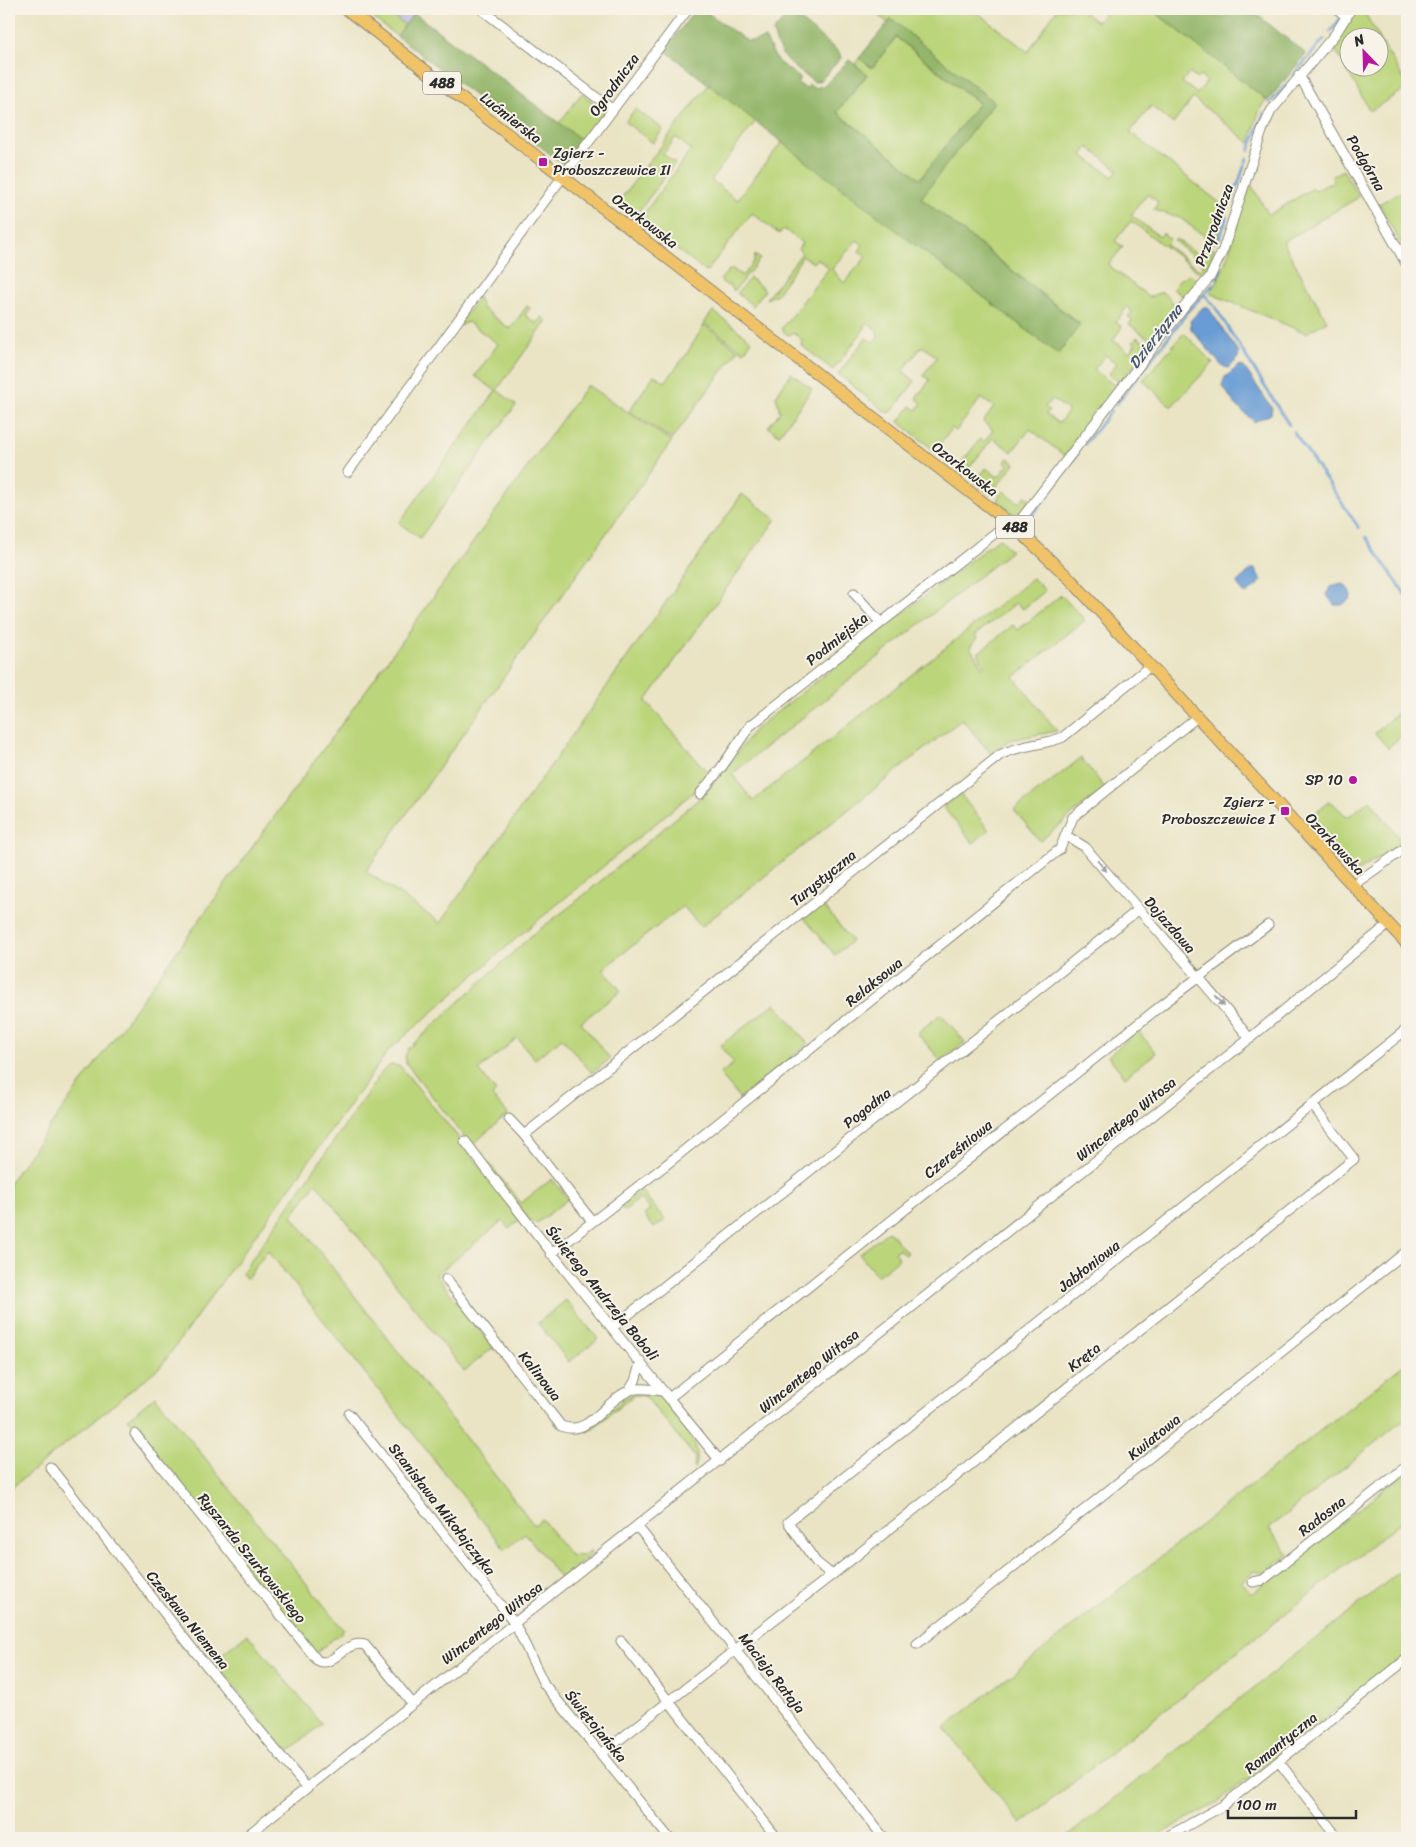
<svg xmlns="http://www.w3.org/2000/svg" width="1416" height="1847" font-family="Sriracha,sans-serif">
  <rect width="100%" height="100%" fill="#f7f3e8"/>
  <filter id="ink" filterUnits="userSpaceOnUse"><feTurbulence type="fractalNoise" baseFrequency=".02" numOctaves="2"/><feDisplacementMap in="SourceGraphic" scale="10" xChannelSelector="R" yChannelSelector="G"/><feConvolveMatrix kernelMatrix="1 2 1 2 8 2 1 2 1" color-interpolation-filters="sRGB"/></filter>
  <filter id="wash" filterUnits="userSpaceOnUse"><feTurbulence type="fractalNoise" baseFrequency=".0096" numOctaves="4" result="noise"/><feDisplacementMap in="SourceGraphic" scale="20" xChannelSelector="R" yChannelSelector="G"/><feGaussianBlur stdDeviation="1.12" result="paint"/><feColorMatrix in="noise" values="0 0 0 0 0 0 0 0 0 0 0 0 0 0 0 0 0 1.4 0 .05"/><feComposite in="paint" operator="in"/></filter>
  <g filter="url(#wash)">
    <rect width="100%" height="100%" fill="#eae4c5"/>
    <path fill="#c3c1db" d="M384,9H418L405,25Z"/>
    <path fill="#bbd57a" stroke="#738052" fill-rule="evenodd" d="M361,9H384L405,25L397,36Z
      M870,9H973L1028,52L1057,9H1080L1097,22L1108,9H1151L1268,101L1264,102C1257,113 1254,130 1250,143L1193,98L1173,124L1151,106L1130,132L1225,207L1222,214L1224,216L1215,244L1180,218L1154,210L1158,202L1147,194L1131,215L1160,237L1163,233L1170,239L1166,245L1200,270L1204,265L1174,241L1176,239L1201,257L1209,246L1214,249L1208,268L1203,275L1131,221L1115,241L1123,247L1108,265L1149,297L1162,292L1171,300L1176,310L1152,341L1129,324L1132,320L1128,317L1132,311L1127,307L1116,322L1122,327L1113,340L1129,352L1136,344L1133,342L1137,337L1149,346L1121,382H1119L1109,374L1117,364L1106,355L1094,369L1115,386L1116,389L1083,431L1075,437L1076,442L1065,456L1030,429L1012,452L993,438L964,474L957,468L980,439L984,442L993,430L983,422L994,407L981,398L956,431L952,428L935,451L899,422L911,406L916,410L922,403L916,398L930,380L923,375L937,357L922,346L903,371L915,381L894,409L887,413L838,374L866,338L873,342L878,337L877,330L867,323L864,325L865,328L833,370L801,345L802,340L794,333L788,335L781,329L829,268L817,258L813,263L803,256L777,294L766,299L802,253L798,249L802,243L784,229L779,234L752,213L706,272L639,220L691,150L676,137L663,154L675,163L634,218L616,205L709,84L756,121L711,180L737,200L782,142L1058,354L1080,324L921,198L994,102L891,20L888,23ZM1189,73L1197,79L1200,76L1207,81L1197,94L1182,82ZM1088,147L1118,170L1113,177L1082,155ZM857,240L863,245L859,251L866,257L844,283L832,269ZM1052,399L1068,410L1062,420L1058,423L1046,414L1049,410L1045,407Z
      M1357,9H1366L1363,10L1407,85V88L1370,111L1332,44L1340,35ZM1348,38H1378V68H1348Z
      M896,37L979,104L920,179L837,112L867,75L855,64L859,58L872,68Z
      M582,93L605,112L583,141L559,123Z
      M635,109L663,129L653,143L625,122Z
      M1343,170L1359,197L1283,242L1327,321L1306,333L1209,293C1225,280 1242,204 1249,181L1269,215L1313,188L1315,191L1334,181L1332,176Z
      M1407,188V255L1379,204Z
      M755,255L760,259L734,291L729,284L727,286L720,280L729,270L733,269L742,276L754,261Z
      M1189,274L1198,281L1185,298L1173,289L1180,279Z
      M750,278L765,290L753,306L737,293Z
      M478,297L482,308L510,329L527,306L530,308L525,315L537,324L542,317L547,321L497,390L516,405L420,538L399,523L496,391L475,376L498,344L468,322L458,326Z
      M713,311L752,341L744,352L704,323Z
      M704,325L738,350L672,439L629,411L654,375L665,382L686,355Z
      M1184,333L1213,363L1171,407L1143,380Z
      M791,373L812,389L779,435L768,427L780,412L776,396Z
      M587,385L672,441L366,871L440,923L742,494L776,519L646,701L709,774L696,790L519,936L389,1050L161,1366L9,1490V1183Z
      M1008,458L1015,463L990,495L971,479L974,475L982,474L986,468L998,477L1008,465L1005,462Z
      M1003,491L1019,503L1025,496L1031,500L1024,510L1014,514L997,499Z
      M999,538L1011,551L732,774L753,801L1033,578L1045,591L1023,609L1016,603L975,635L977,638L970,647L982,667L984,665L978,653L1013,625L1018,630L1061,595L1085,620L1014,677L1057,731L1010,740L991,754L962,719L701,927L683,906L603,969L621,991L581,1022L610,1059L592,1073L562,1038L535,1059L517,1038L479,1070L496,1092L492,1096L508,1114L473,1144L521,1203L552,1179L568,1199L537,1223L531,1222L406,1063L405,1056L409,1048L532,935L572,905L701,797L725,770L754,730Z
      M1398,712L1407,722V730L1388,748L1375,733Z
      M1081,758L1105,788L1040,841L1014,810Z
      M960,794L989,830L973,843L943,807Z
      M1370,800L1400,839L1398,845L1354,874L1306,822L1328,802L1333,803L1345,815L1349,816Z
      M822,904L852,941L835,955L804,918Z
      M775,1003L808,1044L740,1099L720,1074L734,1063L720,1046Z
      M941,1014L965,1042L941,1061L917,1033Z
      M1138,1031L1156,1053L1125,1077L1108,1056Z
      M390,1065L400,1066L458,1137L520,1219L509,1229L502,1221L436,1275L493,1348L464,1371L316,1183L292,1216L534,1525L542,1519L570,1555L583,1556L590,1550L591,1555L561,1579L525,1533L505,1549L268,1251L246,1279L242,1273L382,1072Z
      M641,1190L665,1220L654,1228L644,1215L650,1210L640,1198L624,1211L620,1206Z
      M889,1231L907,1253L904,1255L899,1249L894,1252L899,1259L877,1276L859,1254Z
      M566,1300L598,1339L569,1362L538,1323Z
      M1407,1362V1417L1269,1528L1289,1555L1264,1573L1254,1571L1241,1582L1251,1594L1407,1471V1517L1021,1824L944,1728Z
      M634,1393C643,1393 652,1393 660,1397C675,1406 708,1453 694,1469L695,1457L645,1396L634,1395L588,1432L586,1431L626,1397Z
      M155,1396L344,1630L315,1654L128,1419Z
      M1407,1566V1654L1218,1802L1153,1838H1065Z
      M247,1634L322,1724L287,1753L213,1661Z"/>
    <path fill="#94b66a" stroke="#60704a" d="M696,9H702L747,41H755L765,38L777,61L800,78L797,82L806,89L809,85L814,88L824,86L849,60L867,74L837,112L920,179L979,103L896,37L872,68L859,58L891,19L994,102L921,198L1080,325L1058,354L803,159L665,50Z
      M1151,9H1250L1306,54L1268,101Z
      M414,13L583,141L567,162L562,163L397,36Z
      M794,15L839,52L841,58L821,80L814,82C791,64 781,61 773,32L786,17Z"/>
    <path fill="#699cd4" stroke="#4a6480" d="M1203,307H1208L1239,353L1237,360L1228,368L1222,366L1191,329L1190,321Z
      M1239,366L1244,367L1272,408L1271,414L1254,422L1234,403L1222,385L1225,377Z
      M1252,569H1255L1262,581L1248,593H1244L1238,586L1237,582Z
      M1344,584L1350,591L1351,598L1342,605H1334L1326,594L1332,586Z"/>
    <g fill="none" stroke-linecap="round" stroke-linejoin="round">
      <path stroke="#699cd4" stroke-width="2.5" d="M1330,32L1341,18
        M1293,76L1324,39
        M1270,103L1289,82
        M1249,151L1264,113
        M1232,202L1247,158
        M1219,239L1227,217
        M1217,278L1221,269
        M1205,295L1215,307L1289,425
        M1116,405L1190,309L1214,284
        M1293,431L1359,528
        M1085,444L1111,411
        M1027,523L1078,453
        M1366,537L1407,597"/>
    </g>
  </g>
  <g filter="url(#ink)">
    <g fill="none" stroke-linecap="round" stroke-linejoin="round">
      <defs>
        <path id="minor" d="M481,9L613,110
          M1337,9L1347,17
          M1299,75L1407,265
          M348,472L549,195L688,9
          M1015,527L1185,306L1210,277L1223,250L1262,131L1271,111L1336,33L1351,9
          M854,593L880,622
          M700,794L721,768L750,726L999,530L1007,521
          M1065,835L1085,847C1139,912 1198,973 1250,1039
          M1353,885L1407,847
          M1313,1106L1354,1159L832,1575L816,1562L788,1522L1407,1029
          M509,1119L524,1135L592,1221
          M524,1135L1000,755C1020,744 1042,746 1063,737L1150,666
          M465,1141C547,1250 634,1355 720,1461
          M551,1254L667,1164L1060,849L1073,817L1197,717
          M446,1279L561,1426C590,1438 606,1398 631,1390C641,1387 652,1389 662,1391
          M613,1327L1138,910
          M629,1391L635,1381L641,1361
          M669,1398L1163,1004L1268,925
          M349,1414L514,1622L544,1684L669,1838
          M135,1434L317,1660C333,1670 344,1639 365,1645L412,1703
          M50,1467L188,1643L307,1788
          M637,1526L884,1838
          M1253,1582L1263,1580L1407,1466
          M621,1641L777,1838
          M917,1644L1407,1251
          M601,1754L832,1575
          M1279,1762L1338,1838
          M244,1838L1244,1043L1389,924
          M1165,1838L1224,1805L1407,1659"/>
        <path id="major" d="M346,9L1015,527L1071,580L1407,944"/>
      </defs>
      <use href="#minor" stroke="#8a8878" stroke-width="11"/>
      <use href="#major" stroke="#8a8878" stroke-width="13"/>
      <use href="#minor" stroke="#fff" stroke-width="9"/>
      <use href="#major" stroke="#f1c369" stroke-width="11"/>
    </g>
    <defs><path id="oneway-solid" d="M-6-.8H1V-3.2L6.5 0L1 3.2V.8H-6Z" transform="scale(1.25)"/></defs>
    <g fill="#a0a0a0">
      <use href="#oneway-solid" transform="translate(1102 866) rotate(50)"/>
      <use href="#oneway-solid" transform="translate(1220 1001) rotate(51)"/>
    </g>
  </g>
  <g fill="#b5179e" stroke="#f7f3e8" stroke-width="2">
    <rect x="538" y="157" width="10" height="10" rx="2.5"/>
    <circle cx="1353" cy="780" r="5"/>
    <rect x="1280" y="806" width="10" height="10" rx="2.5"/>
  </g>
  <g text-anchor="middle" stroke-width="4" stroke-linejoin="round" paint-order="stroke">
    <g fill="#f7f3e8" stroke="#686764" stroke-width="1">
      <rect x="423" y="71.5" width="38" height="23" rx="4"/>
      <rect x="996" y="515.5" width="38" height="23" rx="4"/>
    </g>
    <g font-size="14" font-weight="bold" fill="#2b2b2b">
      <text x="442" y="88">488</text>
      <text x="1015" y="532">488</text>
    </g>
    <g font-size="15" fill="#2b2b2b" stroke="#f7f3e8">
      <text transform="translate(614 85) rotate(-54)" y="5">Ogrodnicza</text>
      <text transform="translate(511 118) rotate(38)" y="5">Lućmierska</text>
      <text transform="translate(1366 163) rotate(60)" y="5">Podgórna</text>
      <text transform="translate(645 221) rotate(38)" y="5">Ozorkowska</text>
      <text transform="translate(1214 225) rotate(-70)" y="5">Przyrodnicza</text>
      <text transform="translate(965 469) rotate(38)" y="5">Ozorkowska</text>
      <text transform="translate(837 639) rotate(-39)" y="5">Podmiejska</text>
      <text transform="translate(1335 844) rotate(47)" y="5">Ozorkowska</text>
      <text transform="translate(823 878) rotate(-39)" y="5">Turystyczna</text>
      <text transform="translate(1170 925) rotate(49)" y="5">Dojazdowa</text>
      <text transform="translate(874 982) rotate(-39)" y="5">Relaksowa</text>
      <text transform="translate(867 1108) rotate(-38)" y="5">Pogodna</text>
      <text transform="translate(1126 1119) rotate(-39)" y="5">Wincentego Witosa</text>
      <text transform="translate(958 1149) rotate(-39)" y="5">Czereśniowa</text>
      <text transform="translate(1089 1266) rotate(-38)" y="5">Jabłoniowa</text>
      <text transform="translate(602 1293) rotate(51)" y="5">Świętego Andrzeja Boboli</text>
      <text transform="translate(1084 1357) rotate(-38)" y="5">Kręta</text>
      <text transform="translate(809 1371) rotate(-39)" y="5">Wincentego Witosa</text>
      <text transform="translate(540 1376) rotate(52)" y="5">Kalinowa</text>
      <text transform="translate(1154 1437) rotate(-39)" y="5">Kwiatowa</text>
      <text transform="translate(442 1509) rotate(52)" y="5">Stanisława Mikołajczyka</text>
      <text transform="translate(1322 1516) rotate(-38)" y="5">Radosna</text>
      <text transform="translate(252 1558) rotate(51)" y="5">Ryszarda Szurkowskiego</text>
      <text transform="translate(188 1620) rotate(51)" y="5">Czesława Niemena</text>
      <text transform="translate(492 1623) rotate(-38)" y="5">Wincentego Witosa</text>
      <text transform="translate(772 1673) rotate(52)" y="5">Macieja Rataja</text>
      <text transform="translate(596 1726) rotate(51)" y="5">Świętojańska</text>
      <text transform="translate(1281 1743) rotate(-39)" y="5">Romantyczna</text>
    </g>
    <g font-size="15" fill="#2b2b2b" stroke="#f7f3e8" text-anchor="end">
      <text x="553" y="158" text-anchor="start">Zgierz -<tspan x="553" dy="17">Proboszczewice II</tspan></text>
      <text x="1343" y="785">SP 10</text>
      <text x="1275" y="807">Zgierz -<tspan x="1275" dy="17">Proboszczewice I</tspan></text>
    </g>
    <g font-size="16" font-style="italic" fill="#44586f" stroke="#f7f3e8">
      <text transform="translate(1155 336) rotate(-52)" y="6">Dzierżązna</text>
    </g>
  </g>
  <rect width="1416" height="1847" fill="none" stroke="#f7f3e8" stroke-width="30"/>
  <g transform="translate(1364 52) rotate(337)"><circle r="24" fill="#f7f3e8" stroke="#a5a39c"/>
  <path d="M0-4L9 19L0 12L-9 19Z" fill="#b5179e"/>
  <text y="-8" font-size="14" font-weight="bold" text-anchor="middle" fill="#2b2b2b">N</text>
  </g>
  <path d="M1228 1810v8h128v-8" fill="none" stroke="#2b2b2b" stroke-width="2.5"/>
  <text x="1236" y="1810" font-size="15" fill="#2b2b2b" stroke="#f7f3e8" stroke-width="4" paint-order="stroke">100 m</text>
</svg>
